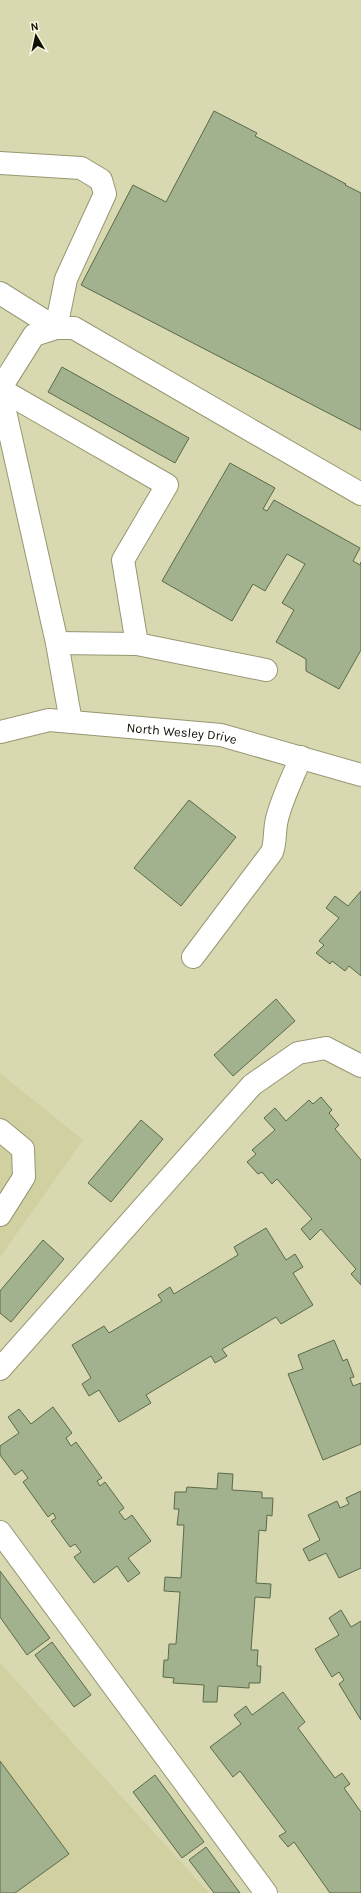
<svg xmlns="http://www.w3.org/2000/svg" width="361" height="1893" font-family="Karla,sans-serif">
  <rect width="100%" height="100%" fill="#d8d8b1"/>
  <path fill="#d0d0a1" d="M0,1073L83,1140L0,1257Z
    M0,1663L209,1893H0Z"/>
  <path fill="#a2b28e" stroke="#5b6a49" d="M214,111L257,133L255,136L346,184L345,185L361,193V430L81,285L133,185L166,202Z
    M62,367L189,438L175,463L48,392Z
    M230,463L275,488L263,509L267,511L274,500L360,548L353,561L360,565L361,562V650L339,689L306,671V659L276,642L294,610L282,603L305,564L287,554L265,591L253,584L232,621L162,581Z
    M189,800L236,837L181,906L134,868Z
    M361,891V976L349,966L345,971L332,961L330,964L316,953L324,945L319,941L339,918L326,908L335,896L348,906Z
    M276,999L295,1021L233,1076L214,1055Z
    M321,1097L332,1110L329,1113L339,1125L335,1129L361,1160V1285L351,1274L356,1269L321,1229L310,1240L301,1229L312,1219L277,1179L272,1184L262,1172L258,1174L247,1162L256,1154L252,1150L275,1130L264,1118L275,1108L286,1121L309,1100L313,1104Z
    M141,1120L163,1139L111,1202L88,1183Z
    M266,1228L286,1260L295,1254L303,1267L293,1273L313,1305L281,1324L276,1317L222,1349L227,1356L215,1363L211,1356L146,1395L151,1403L119,1422L99,1390L89,1396L82,1384L91,1378L72,1345L104,1326L109,1333L162,1301L158,1295L170,1287L174,1294L238,1255L234,1247Z
    M43,1240L64,1259L11,1322L0,1313V1291Z
    M334,1340L343,1361L347,1359L354,1377L350,1378L353,1386L361,1383V1444L323,1460L288,1374L303,1369L298,1355Z
    M53,1407L72,1433L66,1438L71,1446L76,1442L102,1478L97,1481L100,1486L105,1482L124,1508L119,1512L125,1520L132,1515L151,1541L128,1558L140,1573L128,1582L117,1566L94,1583L74,1557L81,1552L75,1544L70,1547L51,1521L56,1518L53,1513L48,1517L23,1482L28,1478L22,1470L15,1475L0,1455V1446L19,1433L8,1417L19,1409L31,1424Z
    M218,1473L233,1474L232,1490L262,1492V1498H273L272,1516L267,1515L266,1531L259,1530L256,1583L271,1584L270,1598L255,1597L251,1650H258L257,1666H261L260,1683H249V1688L218,1686L217,1702H203L204,1685L173,1683L174,1678L163,1677L164,1660H168L169,1644H176L180,1592L164,1591L165,1577L181,1578L184,1525H177L179,1509H174L175,1492H186L187,1487L217,1489Z
    M361,1491V1568L339,1578L326,1553L309,1561L303,1549L320,1540L308,1515L337,1501L340,1508L349,1504L346,1498Z
    M0,1571L50,1638L27,1655L0,1617Z
    M341,1610L351,1627L361,1621V1720L339,1684L344,1680L339,1672L332,1677L315,1649L339,1635L329,1618Z
    M52,1642L91,1695L74,1707L35,1655Z
    M283,1692L305,1722L298,1728L335,1778L342,1773L350,1784L344,1788L361,1812V1893H330L294,1842L288,1847L279,1836L286,1832L240,1771L233,1777L210,1747L241,1724L234,1715L246,1706L252,1715Z
    M0,1761L69,1854L15,1893H0Z
    M155,1775L204,1842L182,1858L133,1792Z
    M206,1847L240,1893H214L189,1860Z"/>
  <g fill="none" stroke-linecap="round" stroke-linejoin="round">
    <defs>
      <g id="minor">
        <path d="M0,163L81,168L101,180L105,194L66,279L56,328L0,293"/>
        <path d="M0,389L167,485L123,560L137,644L266,670"/>
        <path d="M0,389L34,335L56,328H74L361,494"/>
        <path d="M0,389L57,643L71,722"/>
        <path d="M57,643L137,644"/>
        <path id="s1" d="M0,732L49,720L221,735L361,775"/>
        <path d="M193,957L272,852C276,842 274,830 277,819C282,798 293,777 301,757"/>
        <path d="M0,1130L23,1149L24,1177L0,1215"/>
        <path d="M0,1369L252,1085L298,1053L326,1048L361,1066"/>
        <path d="M0,1532L266,1893"/>
      </g>
    </defs>
    <use href="#minor" stroke="#979772" stroke-width="24"/>
    <use href="#minor" stroke="#fff" stroke-width="22"/>
  </g>
  <g text-anchor="middle" stroke-width="3" stroke-linejoin="round" paint-order="stroke">
    <g font-size="13" fill="#111004" stroke="#f8f8e4">
      <text dy="5" stroke="none"><textPath href="#s1" startOffset="184">North Wesley Drive</textPath></text>
    </g>
  </g>
  <g transform="translate(36 36) rotate(351)" stroke="#f8f8e4" stroke-width="3" paint-order="stroke">
  <path d="M0-3L7 15L0 10L-7 15Z" fill="#111004"/>
  <text y="-6" font-size="11" font-weight="bold" text-anchor="middle" fill="#111004">N</text>
  </g>
</svg>
